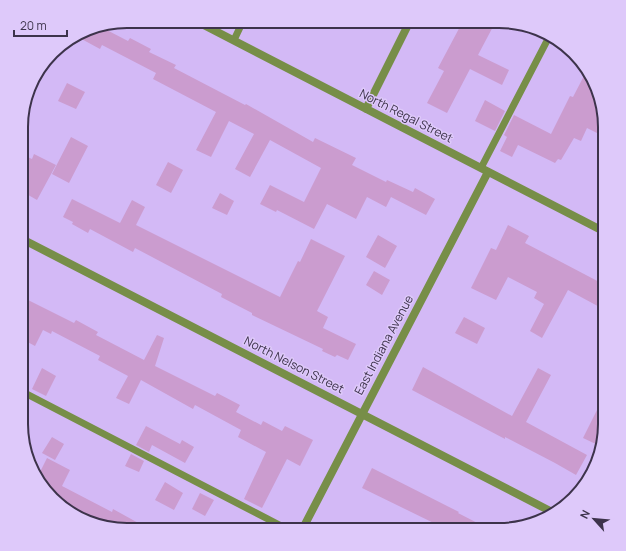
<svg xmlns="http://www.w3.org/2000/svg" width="626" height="551" font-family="Manrope,sans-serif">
  <rect width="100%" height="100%" fill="#d3b9f6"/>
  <path fill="#cb9ccf" d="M463,21H496L478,55L509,70L502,85L470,69L447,113L427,103L444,71L438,68Z
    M99,26L128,41L130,38L151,49L149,52L176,65L174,68L245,105L246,104L313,142L315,138L356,158L352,165L386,182L387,180L413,192L415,188L435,199L426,215L391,197L386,207L367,197L356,219L327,204L314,229L277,210L276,212L260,204L270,185L304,202L321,168L270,140L250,177L235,169L254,134L229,121L211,157L196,150L216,112L153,79L156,73L102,45L100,49L76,36L93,27Z
    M587,70L597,86L605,120V137L587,128L581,141L574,138L561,160L558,159L555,163L518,145L512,157L500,151L507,137L504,135L514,115L551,134L570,96L573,97Z
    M67,83L85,92L76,109L58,101Z
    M485,100L505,111L495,131L475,121Z
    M71,137L88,146L69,183L52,174Z
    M34,154L56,165L37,200L23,192V155L32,159Z
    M168,162L183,170L171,193L156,185Z
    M220,193L234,201L227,215L212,208Z
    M72,199L120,223L132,200L145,207L136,225L280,297L298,261L300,262L311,239L345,256L317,311L328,317L323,328L356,344L348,360L337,355L335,357L322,351L323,349L252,315V313L221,297L222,294L135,248L133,252L90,229L88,233L72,224L73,222L63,217Z
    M508,225L529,236L525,243L605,285V310L568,290L542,338L530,331L544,304L534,298L537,292L508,277L496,300L471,288L491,248L496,250Z
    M378,235L397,246L385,268L366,257Z
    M374,271L390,280L382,295L366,285Z
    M22,297L74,323L76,320L98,332L96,335L144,360L157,335L164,338L155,366L215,396L217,393L240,405L236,412L261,425L263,421L282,431L285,426L313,440L300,466L287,459L262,508L244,499L266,452L238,437L241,430L195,405L193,409L141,380L129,404L116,398L128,376L98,360L100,356L52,331L51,334L43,330L35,346L22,339Z
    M464,317L485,328L477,344L455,333Z
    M423,367L512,416L538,368L551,375L526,422L587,455L576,475L555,463L505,437V439L412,390Z
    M42,368L56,376L46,396L32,389Z
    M605,394V424L600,446L583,438Z
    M146,426L180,444L182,440L194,447L185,463L152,445L149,452L136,445Z
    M52,437L64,444L55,460L42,453Z
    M131,454L144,461L139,472L125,466Z
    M47,458L70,470L62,486L112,512L113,509L151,530H127L80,519L47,494L37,478Z
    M372,468L459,512L458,513L491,530H448L362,488Z
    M165,482L183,493L174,510L155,500Z
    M200,493L214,500L205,516L192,509Z"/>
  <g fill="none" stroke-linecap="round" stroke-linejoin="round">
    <path stroke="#778e48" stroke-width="7" d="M234,40L243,21
      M481,168L550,35
      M21,391L289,530"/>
    <path stroke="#778e48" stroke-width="8" d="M196,21L605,232
      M366,109L410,21
      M600,229L605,221
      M22,239L554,513
      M302,530L488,172"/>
  </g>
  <g text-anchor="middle" stroke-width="3" stroke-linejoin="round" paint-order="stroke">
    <g font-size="12" fill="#3d334b" stroke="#dec9fa">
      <text transform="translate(406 116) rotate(27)" y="4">North Regal Street</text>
      <text transform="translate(384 345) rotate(-62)" y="4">East Indiana Avenue</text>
      <text transform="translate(294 365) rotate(27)" y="4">North Nelson Street</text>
    </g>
  </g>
  <path d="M0 0H626V551H0ZM127 28H499A99 99 0 0 1 598 127V424A99 99 0 0 1 499 523H127A99 99 0 0 1 28 424V127A99 99 0 0 1 127 28Z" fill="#dec9fa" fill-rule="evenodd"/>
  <path fill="none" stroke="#3d334b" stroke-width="2" d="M127 28H499A99 99 0 0 1 598 127V424A99 99 0 0 1 499 523H127A99 99 0 0 1 28 424V127A99 99 0 0 1 127 28Z"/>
  <g transform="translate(594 519) rotate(297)" stroke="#dec9fa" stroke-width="3" paint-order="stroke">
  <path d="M0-3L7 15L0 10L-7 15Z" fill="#3d334b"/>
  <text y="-6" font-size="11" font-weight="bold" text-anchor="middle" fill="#3d334b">N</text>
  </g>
  <path d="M14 30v6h53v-6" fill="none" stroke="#3d334b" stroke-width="2"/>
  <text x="20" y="30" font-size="12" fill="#3d334b" stroke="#dec9fa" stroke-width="3" paint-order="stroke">20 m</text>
</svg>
